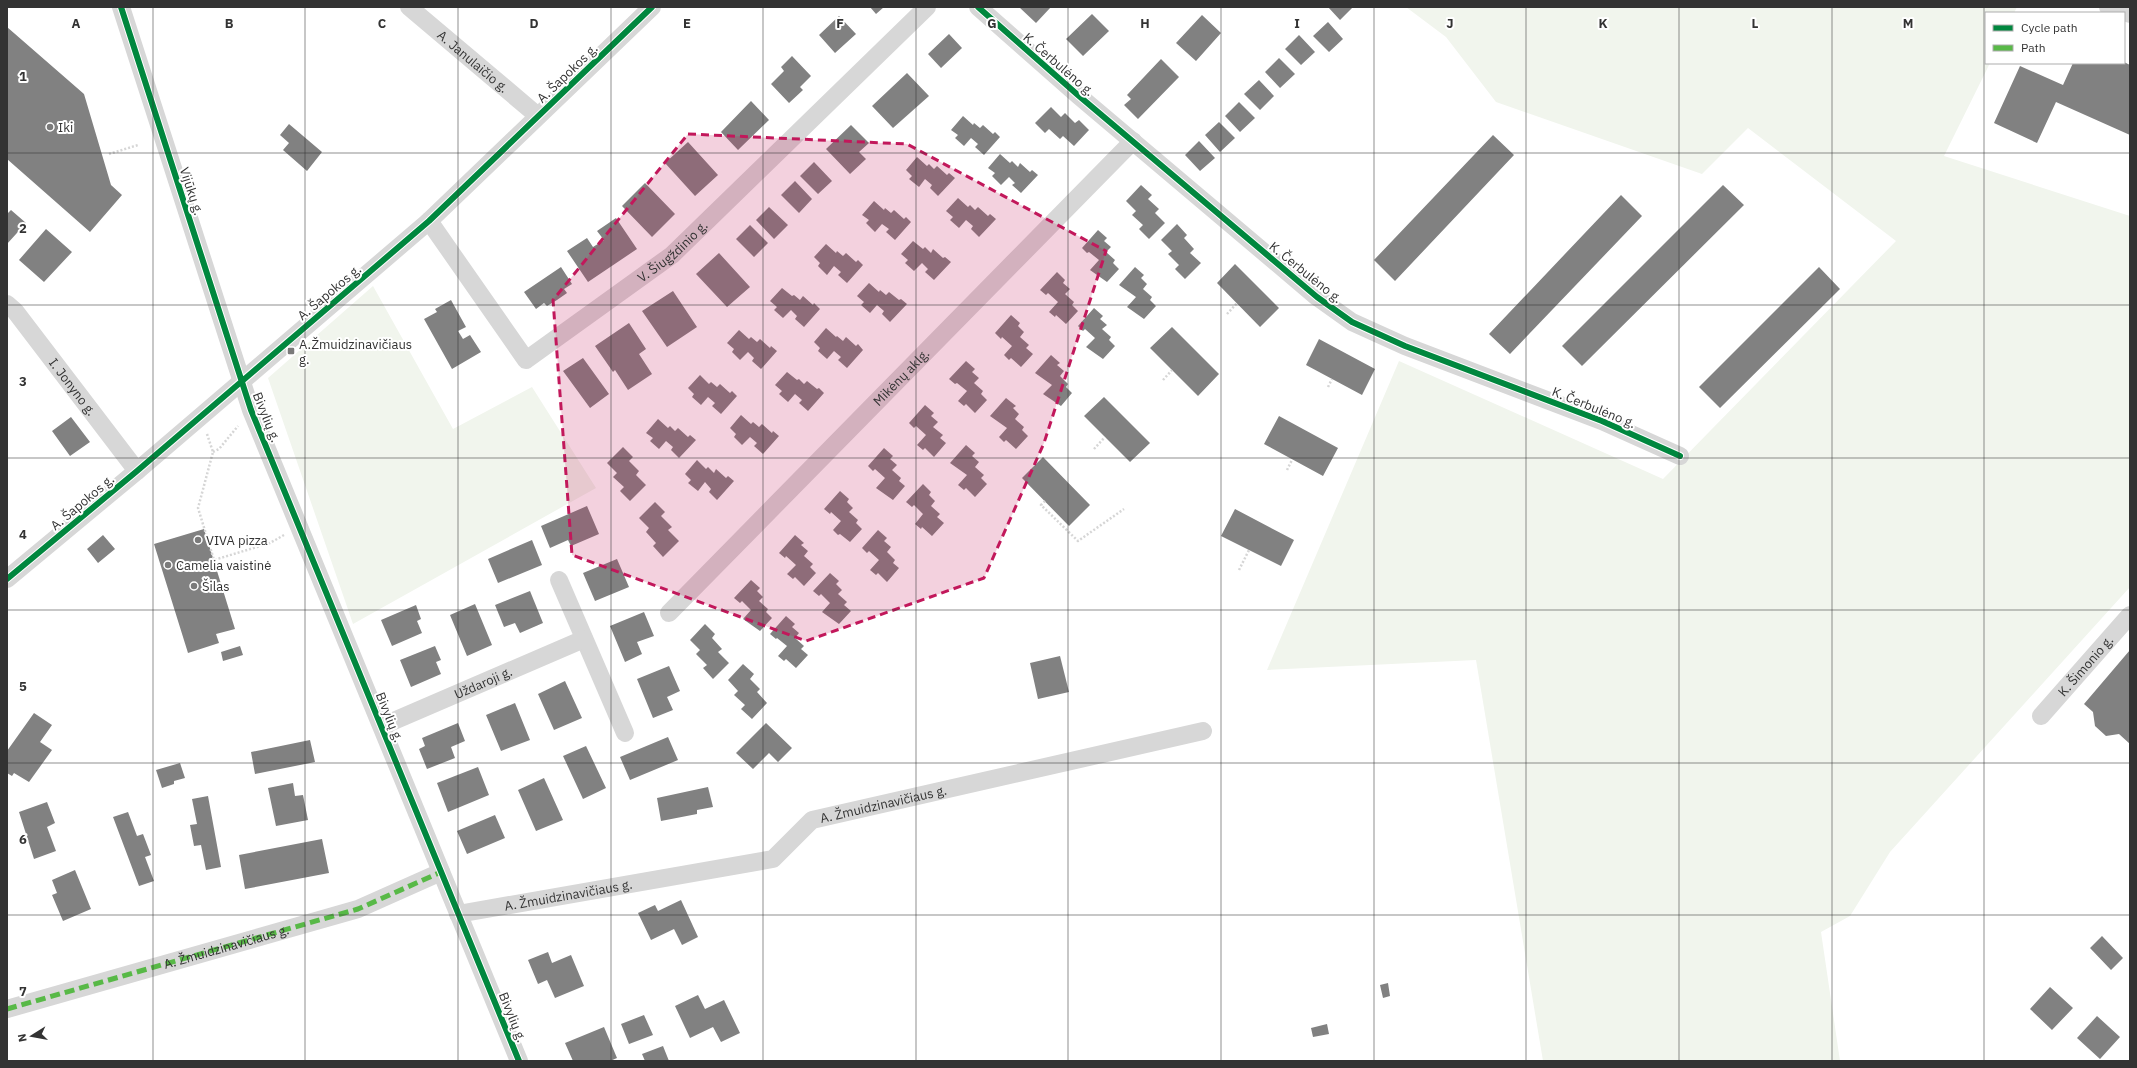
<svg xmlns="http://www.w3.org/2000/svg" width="2137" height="1068" font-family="'IBM Plex Sans',sans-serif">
  <rect width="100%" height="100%" fill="#fff"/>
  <path fill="#f1f5ed" d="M1406,7H2017L2014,13H1986V63H1990L1944,156L2130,216V587L1890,852L1850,916L1821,932L1840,1061H1543L1476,660L1267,670L1399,361L1663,479L1896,241L1748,128L1702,174L1496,102L1446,37Z
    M373,286L453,429L532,387L596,488L353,624L268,378Z"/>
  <path fill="#818181" d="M870,7H884L876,14Z
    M1019,7H1051L1036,23Z
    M1328,7H1353L1340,20Z
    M1092,14L1109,31L1083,56L1066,39Z
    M1202,15L1221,33L1196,61L1176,43Z
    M839,16L856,34L835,53L819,35Z
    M1328,22L1343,39L1329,52L1313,36Z
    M7,27L84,94L111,185L122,195L90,232L7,159Z
    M949,34L962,48L941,68L928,54Z
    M1299,35L1315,52L1301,65L1285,49Z
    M792,56L811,76L800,87L803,90L789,103L771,84L784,71L781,67Z
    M1279,58L1295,74L1280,88L1265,72Z
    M1161,59L1179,77L1138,119L1124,105L1131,99L1127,95Z
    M2124,62L2130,65V135L2056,102L2037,143L1994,123L2020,66L2063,85L2073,63Z
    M907,73L929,96L893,128L872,106Z
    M1259,80L1274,96L1260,110L1244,94Z
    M751,101L769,120L738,150L721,132Z
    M1239,102L1255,118L1240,132L1225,116Z
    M1051,107L1061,117L1065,113L1075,123L1079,120L1089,130L1074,146L1063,136L1060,139L1049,129L1045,133L1035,123Z
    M963,116L973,125L974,123L980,128L983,125L993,134L995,132L1000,137L984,155L975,147L978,144L971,138L964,146L955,138L958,135L951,130Z
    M1219,122L1235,138L1220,152L1205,135Z
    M289,124L322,152L307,171L283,150L289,143L280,135Z
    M851,125L869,143L859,152L866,159L850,174L826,149Z
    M1493,135L1514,155L1395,281L1374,260Z
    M1199,141L1215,158L1200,171L1185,155Z
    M688,142L718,175L695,196L665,163Z
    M1000,154L1010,163L1012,161L1018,167L1020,163L1030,172L1032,170L1038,175L1021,193L1012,185L1015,183L1009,177L1001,185L992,176L995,173L988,168Z
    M917,157L927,166L929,164L934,169L937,166L947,175L949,173L955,178L938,196L930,188L932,185L925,179L919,187L909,179L912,176L906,170Z
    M814,162L832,181L818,194L800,176Z
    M795,181L812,199L799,213L781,195Z
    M645,183L675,214L652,237L622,206Z
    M1141,185L1152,195L1148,199L1159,209L1155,213L1165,223L1149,239L1139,229L1143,225L1132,215L1136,211L1126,201Z
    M1723,185L1744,205L1582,366L1562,346Z
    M1621,195L1642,216L1510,354L1489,334Z
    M958,198L968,207L970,205L975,210L978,207L988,216L990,214L996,219L979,237L971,229L973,226L966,220L959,228L950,220L953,217L946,211Z
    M874,201L884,210L885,208L891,213L894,210L904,219L906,217L911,222L895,240L886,232L889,229L882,224L875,232L866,223L869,220L862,215Z
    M769,207L788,225L774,239L756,220Z
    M11,210L26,223L7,244V214Z
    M616,218L637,249L588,282L567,251L587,238L593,247L604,240L597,231Z
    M1177,224L1187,235L1184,238L1194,249L1190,253L1201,263L1185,279L1175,269L1179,265L1168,254L1172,251L1161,240Z
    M750,225L768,243L754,257L736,239Z
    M46,229L72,252L44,282L19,260Z
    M1098,230L1107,238L1104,241L1111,247L1106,252L1115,260L1113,263L1119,269L1107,282L1090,270L1099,260L1089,252L1087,253L1082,248Z
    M913,241L923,249L925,247L931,253L933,249L943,258L945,257L951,262L934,280L925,272L928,269L922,263L914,271L905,263L908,260L901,254Z
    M826,244L836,253L837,251L843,256L846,253L856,262L858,260L863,265L847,283L838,275L841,272L834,266L827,275L818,266L820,263L814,257Z
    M719,253L750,287L727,307L696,274Z
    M1235,264L1279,308L1260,327L1217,283Z
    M561,267L572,284L564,289L567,293L557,300L547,306L544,303L536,309L524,292Z
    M1135,267L1144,275L1141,278L1147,284L1143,289L1152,297L1150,300L1156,306L1144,319L1127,307L1136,297L1119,285Z
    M1819,267L1840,289L1720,408L1699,387Z
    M1057,272L1065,280L1063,283L1070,289L1065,294L1074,302L1072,305L1078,311L1066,324L1056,315L1055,317L1049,312L1058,302L1048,293L1046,295L1040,290Z
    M869,283L879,292L880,290L886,295L889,292L899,300L901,299L907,304L890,322L882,314L884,311L877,305L870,313L861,305L864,302L857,296Z
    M782,288L792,296L794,295L800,300L803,296L813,305L814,303L820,309L804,327L795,319L797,316L791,310L783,318L774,310L777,307L770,301Z
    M673,291L697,327L667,347L642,311Z
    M451,300L466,327L458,331L463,339L470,335L481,352L452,369L424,319L437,312L435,309Z
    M1094,308L1103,316L1100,319L1107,325L1102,329L1111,337L1109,340L1115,346L1103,359L1086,347L1095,338L1085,329L1083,331L1078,326Z
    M1011,315L1020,323L1018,326L1024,332L1020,337L1029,345L1026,348L1033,354L1021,367L1011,358L1009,360L1004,355L1012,346L1002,337L1001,339L995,333Z
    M629,323L646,349L639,354L652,374L628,390L615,370L613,372L595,346Z
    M1172,327L1219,374L1198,396L1150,348Z
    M826,328L836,337L837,336L843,341L846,337L856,346L858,344L863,350L847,368L838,360L841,357L834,351L827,359L818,351L820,348L814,342Z
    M739,330L749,339L751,337L757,342L760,339L770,348L771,346L777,351L761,369L752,361L754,358L748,352L740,360L732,352L734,349L727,343Z
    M1319,339L1375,369L1362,395L1306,365Z
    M1051,355L1060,363L1057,365L1064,371L1060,376L1068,384L1066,387L1072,393L1061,406L1043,394L1052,385L1035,373Z
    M583,358L609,394L590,408L563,371Z
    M966,361L975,369L972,372L979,378L974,383L983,391L981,394L987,400L975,413L966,404L964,406L958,401L967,391L957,383L955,384L949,379Z
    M787,372L797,380L799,379L804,384L807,381L817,389L819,388L824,393L808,411L799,403L802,400L795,394L788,402L779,394L782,391L775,385Z
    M700,375L709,384L711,382L717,387L720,384L730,393L732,391L737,396L721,414L712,406L715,403L708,397L701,405L692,397L694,394L688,388Z
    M1104,397L1150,443L1130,462L1084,416Z
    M1006,398L1016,406L1013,408L1019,414L1015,419L1024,427L1022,430L1028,436L1016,449L1006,440L1004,442L999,437L1007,428L990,416Z
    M925,405L934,413L931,416L938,422L933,427L943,435L940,438L946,443L934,457L925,448L923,450L917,445L926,435L916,426L914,428L909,423Z
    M741,415L751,424L753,422L759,427L762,424L772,433L773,431L779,436L763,454L754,446L757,443L750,437L742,445L734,437L736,434L730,428Z
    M1279,416L1338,448L1323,476L1264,444Z
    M71,417L90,442L70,456L52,431Z
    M658,419L668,428L670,426L675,431L678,428L688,437L690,435L696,440L679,458L671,450L673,447L666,441L659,449L650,441L653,438L646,433Z
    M966,445L975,453L972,456L979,462L975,467L984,475L981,478L987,484L975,497L966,488L964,490L958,485L967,475L950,463Z
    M623,447L633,457L629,461L639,471L636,475L646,485L630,501L620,491L624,487L613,477L617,473L607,463Z
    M884,448L893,456L890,459L897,465L892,470L901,478L899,481L905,486L893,500L876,488L885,478L875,469L873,471L868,466Z
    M1043,457L1090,505L1069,526L1022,478Z
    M697,460L706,469L708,467L714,473L716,469L726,478L728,476L734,481L717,500L709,492L711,489L705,482L698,491L688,483L691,480L685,474Z
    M923,484L931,492L929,495L935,501L931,506L940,514L937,517L944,523L932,536L922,527L921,529L915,524L923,514L914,505L912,507L906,502Z
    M840,491L849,499L847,502L853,508L849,512L858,520L856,523L862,529L850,542L840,534L838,535L833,530L841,521L831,512L830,514L824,509Z
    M655,502L665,512L661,516L672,527L668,530L679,541L663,557L653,546L656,543L646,532L649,528L639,518Z
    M587,506L599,534L571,546L568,540L550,548L541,526Z
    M1235,509L1294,540L1281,566L1221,536Z
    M204,529L235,629L216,634L219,643L188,653L154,544Z
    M878,530L887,538L884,541L891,547L887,552L895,560L893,563L899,568L887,582L878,573L876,575L870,570L879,560L869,551L867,553L862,548Z
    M103,535L115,549L98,563L87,549Z
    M795,535L804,543L801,545L808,551L804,556L813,564L810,567L816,573L804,586L795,577L793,579L787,574L796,565L786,556L785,558L779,553Z
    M532,540L542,565L498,583L488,559Z
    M617,559L629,587L595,601L583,573Z
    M830,573L839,581L836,584L842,590L838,594L847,602L844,605L851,611L839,624L822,612L830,603L821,594L819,596L813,591Z
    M751,580L760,588L757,591L763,597L759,601L768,609L766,612L772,618L760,631L743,619L751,610L742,601L740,603L734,598Z
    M530,591L543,623L520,633L515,623L504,627L495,605Z
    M475,604L492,645L467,656L450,615Z
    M416,605L421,619L417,621L422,633L392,646L381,620Z
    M644,612L654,636L637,642L642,654L625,662L610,626Z
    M786,616L795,624L792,627L799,633L795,638L804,646L801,649L808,655L796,668L786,659L784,661L778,656L787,646L777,638L776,639L770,634Z
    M705,624L715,634L712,638L722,649L718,652L729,663L713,679L703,668L707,665L696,654L700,650L690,640Z
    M240,646L243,655L223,661L221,652Z
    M435,646L441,660L436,662L441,674L411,687L400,660Z
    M2130,650V744L2119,734L2106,736L2095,726L2093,712L2084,704Z
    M1060,656L1069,692L1038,699L1030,663Z
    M743,664L754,674L750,679L760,689L757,692L767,703L752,719L741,709L745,705L734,695L738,691L728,680Z
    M669,666L680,691L667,697L673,710L653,718L637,679Z
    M565,681L582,718L554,730L538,694Z
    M515,703L530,740L501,751L486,715Z
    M34,713L52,725L40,742L52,750L29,782L14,773L12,776L7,773V751Z
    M458,723L465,741L451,747L455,758L427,769L419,749L425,746L422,738Z
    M766,723L792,748L778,762L769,753L753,769L736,753Z
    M668,737L678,760L630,780L620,757Z
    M310,740L315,762L255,774L251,752Z
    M586,746L606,788L583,799L563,756Z
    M180,763L185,778L174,781V784L162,788L156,770Z
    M478,767L489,795L448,812L437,783Z
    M544,778L563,820L536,831L518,790Z
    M293,783L295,796L303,795L308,820L276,826L268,788Z
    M708,787L713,807L697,810V814L661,821L657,798Z
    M208,796L221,867L206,870L201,845L194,846L190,825L197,824L192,799Z
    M47,802L55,823L47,827L56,851L34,859L19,812Z
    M128,812L137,836L143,834L151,855L145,857L154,881L139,886L113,817Z
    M495,815L505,838L467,854L457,831Z
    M322,839L329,873L245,889L239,855Z
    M75,870L91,909L63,921L52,895L57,893L52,880Z
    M681,900L698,937L682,945L674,929L651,940L638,913L655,905L658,911Z
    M2102,936L2123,958L2111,970L2090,948Z
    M548,952L552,963L571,955L584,986L555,998L547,980L538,984L528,960Z
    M1388,983L1390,996L1383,998L1380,985Z
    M2050,987L2073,1008L2052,1030L2030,1009Z
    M698,995L705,1009L724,1000L740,1033L721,1042L713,1027L690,1038L675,1006Z
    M644,1015L653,1035L629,1044L621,1024Z
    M2097,1016L2120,1037L2100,1059L2077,1038Z
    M1327,1024L1329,1034L1313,1037L1311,1028Z
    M604,1027L617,1058L610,1061H573L565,1043Z
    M663,1046L669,1061H645L642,1054Z"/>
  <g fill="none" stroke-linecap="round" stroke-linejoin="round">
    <path stroke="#d6d6d6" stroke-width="2.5" stroke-dasharray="2 2" stroke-linecap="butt" d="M109,154L138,145
      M1227,314L1237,303
      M1163,380L1172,370
      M1328,387L1332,379
      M207,434L213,452L198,508L214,560L270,543L284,535
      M1094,449L1105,437
      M213,452L219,449L238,426
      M1287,470L1292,460
      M1045,501L1041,505L1078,541L1124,509
      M1239,570L1249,550"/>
    <g stroke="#d7d7d7" stroke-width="18">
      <path d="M121,7L251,410L519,1061"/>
      <path id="s1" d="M409,7L538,116"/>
      <path d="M978,7L1079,96L1317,297L1352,322L1405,346L1602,421L1680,456"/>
      <path d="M2108,7L2130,14"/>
      <path id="s2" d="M429,221L526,360L672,255L927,7"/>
      <path id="s3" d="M7,304L15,311L137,471"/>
      <path d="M7,579L137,471L429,221L652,7"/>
      <path d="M559,580L625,733"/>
      <path id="s4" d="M669,613L1133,141"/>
      <path id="s5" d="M2041,716L2130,615"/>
      <path id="s6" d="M382,726L584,639"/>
      <path id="s7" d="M458,914L773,859L812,820L1203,731"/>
      <path id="s8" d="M7,1009L358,909L441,872"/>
    </g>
    <path stroke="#58b947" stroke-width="5" stroke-dasharray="10 5" stroke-linecap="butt" d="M7,1009L358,909L441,872"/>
    <defs>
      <path id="cycleway" d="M121,7L251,410L519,1061
        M978,7L1079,96L1317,297L1352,322L1405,346L1602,421L1680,456
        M7,579L137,471L429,221L652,7"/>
    </defs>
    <use href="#cycleway" stroke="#fff" stroke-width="8"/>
    <use href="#cycleway" stroke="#00873e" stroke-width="6"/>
  </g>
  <path fill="#c2185b" fill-opacity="0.2" stroke="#c2185b" stroke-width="3" stroke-dasharray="8 5" stroke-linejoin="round" d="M688,134L907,144L1106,251L1044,443L984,578L806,641L572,555L553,300Z"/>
  <path fill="none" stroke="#333" stroke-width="1" stroke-opacity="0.55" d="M153,7V1061M305,7V1061M458,7V1061M611,7V1061M763,7V1061M916,7V1061M1068,7V1061M1221,7V1061M1374,7V1061M1526,7V1061M1679,7V1061M1832,7V1061M1984,7V1061M7,153H2130M7,305H2130M7,458H2130M7,610H2130M7,763H2130M7,915H2130"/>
  <g fill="#7a7a7a" stroke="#fff" stroke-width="1.5">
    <circle cx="50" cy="127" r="4"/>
    <rect x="287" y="347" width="8" height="8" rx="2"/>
    <circle cx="198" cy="540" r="4"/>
    <circle cx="168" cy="565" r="4"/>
    <circle cx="194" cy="586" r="4"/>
  </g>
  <g text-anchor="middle" stroke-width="4" stroke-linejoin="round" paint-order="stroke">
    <g font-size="13" fill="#333" stroke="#fff">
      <text dy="5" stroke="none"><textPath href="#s1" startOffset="84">A. Janulaičio g.</textPath></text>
      <text transform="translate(1059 64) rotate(41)" y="5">K. Čerbulėno g.</text>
      <text transform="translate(567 73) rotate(-44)" y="5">A. Šapokos g.</text>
      <text transform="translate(192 191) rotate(72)" y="5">Vijūkų g.</text>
      <text dy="5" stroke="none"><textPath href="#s2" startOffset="352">V. Šiugždinio g.</textPath></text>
      <text transform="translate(1306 272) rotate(39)" y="5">K. Čerbulėno g.</text>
      <text transform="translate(329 292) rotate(-40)" y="5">A. Šapokos g.</text>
      <text dy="5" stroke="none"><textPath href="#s4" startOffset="331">Mikėnų aklg.</textPath></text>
      <text dy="5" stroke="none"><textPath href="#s3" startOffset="106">I. Jonyno g.</textPath></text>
      <text transform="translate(1594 407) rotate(22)" y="5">K. Čerbulėno g.</text>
      <text transform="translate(267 417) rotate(68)" y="5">Bivylių g.</text>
      <text transform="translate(82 502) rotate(-40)" y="5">A. Šapokos g.</text>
      <text dy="5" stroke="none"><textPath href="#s5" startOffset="67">K. Šimonio g.</textPath></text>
      <text dy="5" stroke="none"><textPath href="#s6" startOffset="110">Uždaroji g.</textPath></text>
      <text transform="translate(390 717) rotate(68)" y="5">Bivylių g.</text>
      <text dy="5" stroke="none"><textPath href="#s7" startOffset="448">A. Žmuidzinavičiaus g.</textPath></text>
      <text dy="5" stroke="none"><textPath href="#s7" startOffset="112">A. Žmuidzinavičiaus g.</textPath></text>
      <text dy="5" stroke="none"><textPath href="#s8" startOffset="228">A. Žmuidzinavičiaus g.</textPath></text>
      <text transform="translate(513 1017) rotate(68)" y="5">Bivylių g.</text>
    </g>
    <g font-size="13" fill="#333" stroke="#fff" text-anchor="start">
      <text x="58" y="132">Iki</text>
      <text x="299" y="349">A.Žmuidzinavičiaus<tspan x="299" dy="15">g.</tspan></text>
      <text x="206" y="545">VIVA pizza</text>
      <text x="176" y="570">Camelia vaistinė</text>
      <text x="202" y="591">Šilas</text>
    </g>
  </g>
  <g font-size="13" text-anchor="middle" font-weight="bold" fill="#333" stroke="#fff" stroke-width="4" stroke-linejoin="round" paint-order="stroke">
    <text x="76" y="28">A</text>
    <text x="229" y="28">B</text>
    <text x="382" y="28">C</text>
    <text x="534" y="28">D</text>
    <text x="687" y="28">E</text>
    <text x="840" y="28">F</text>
    <text x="992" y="28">G</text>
    <text x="1145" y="28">H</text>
    <text x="1297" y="28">I</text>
    <text x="1450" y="28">J</text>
    <text x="1603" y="28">K</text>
    <text x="1755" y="28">L</text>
    <text x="1908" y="28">M</text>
    <text x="23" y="81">1</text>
    <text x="23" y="233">2</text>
    <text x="23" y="386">3</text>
    <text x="23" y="539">4</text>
    <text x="23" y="691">5</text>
    <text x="23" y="844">6</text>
    <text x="23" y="996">7</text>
  </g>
  <rect width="2137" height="1068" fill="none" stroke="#333333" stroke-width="16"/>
  <rect x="1985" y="12" width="140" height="52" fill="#ffffff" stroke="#adadad"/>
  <rect x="1993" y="25" width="20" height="6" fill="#00873e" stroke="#adadad"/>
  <text x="2021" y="32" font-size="12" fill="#333333">Cycle path</text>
  <rect x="1993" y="45" width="20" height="6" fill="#58b947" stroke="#adadad"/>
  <text x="2021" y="52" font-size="12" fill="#333333">Path</text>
  <g transform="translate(32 1036) rotate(259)" stroke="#ffffff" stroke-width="3" paint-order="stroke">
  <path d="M0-3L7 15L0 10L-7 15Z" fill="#333333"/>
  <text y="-6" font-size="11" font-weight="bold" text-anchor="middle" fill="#333333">N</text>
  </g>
</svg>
